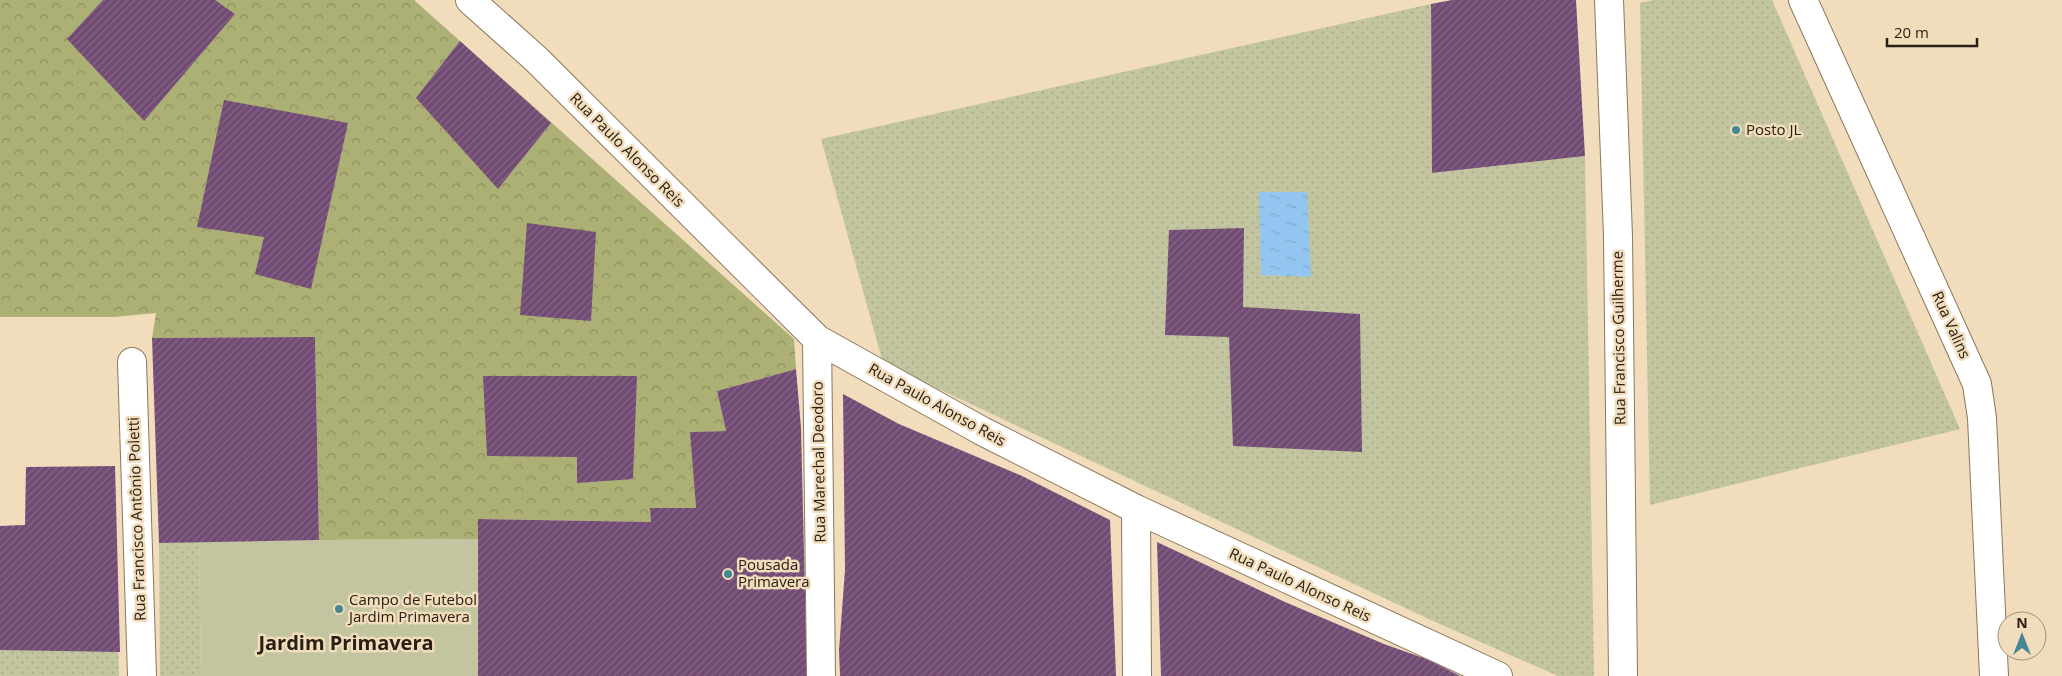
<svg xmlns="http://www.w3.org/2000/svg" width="2062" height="676" font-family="'Open Sans',sans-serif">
  <defs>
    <pattern id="grass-dots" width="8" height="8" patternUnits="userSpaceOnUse" patternTransform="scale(1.25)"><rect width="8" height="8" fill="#c2c59f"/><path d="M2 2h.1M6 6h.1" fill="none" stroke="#a7a988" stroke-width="1.8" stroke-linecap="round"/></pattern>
    <pattern id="forest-crowns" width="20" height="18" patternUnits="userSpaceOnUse" patternTransform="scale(1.25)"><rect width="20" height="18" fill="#adb074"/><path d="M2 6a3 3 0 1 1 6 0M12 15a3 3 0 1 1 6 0" fill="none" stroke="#8d8f5e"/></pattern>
    <pattern id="water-ripples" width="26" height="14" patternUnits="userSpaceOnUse" patternTransform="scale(1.25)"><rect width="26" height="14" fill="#92c6f0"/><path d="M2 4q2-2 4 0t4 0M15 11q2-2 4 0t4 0" fill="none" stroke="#7eaacd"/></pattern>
    <pattern id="building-hatch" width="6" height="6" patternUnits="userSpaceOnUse" patternTransform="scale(1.25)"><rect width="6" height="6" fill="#724b74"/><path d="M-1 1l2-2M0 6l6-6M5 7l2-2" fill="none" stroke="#856785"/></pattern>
  </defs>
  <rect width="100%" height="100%" fill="#f1dcbc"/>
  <path fill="url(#grass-dots)" d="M1654,0H1772L1960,429L1650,505L1640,3Z
    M1431,4L1433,173L1585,156L1594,676H1558L1433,621L883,363L821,139Z
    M115,523L119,676H0V526Z
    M199,541L201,676H160L159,543Z"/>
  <path fill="url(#forest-crowns)" d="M0,0H414L794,339L796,369L717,391L726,431L691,432L696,508H651V522L478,519L479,539L319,540L315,337L152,338L156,313L114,317H0Z"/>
  <path fill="#c2c59f" d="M479,539L478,676H201L199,541Z"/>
  <path fill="url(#water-ripples)" d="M1259,192H1307L1311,277L1261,275Z"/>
  <path fill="url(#building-hatch)" d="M103,0H215L235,14L144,121L67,39Z
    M1452,0H1576L1585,156L1432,173L1431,4Z
    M460,41L551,123L498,189L416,98Z
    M224,100L348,123L311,289L255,274L264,237L197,227Z
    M527,223L596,232L591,321L520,315Z
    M1244,228L1243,307L1360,314L1362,452L1233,446L1229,337L1165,335L1169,230Z
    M315,337L319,540L159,543L152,338Z
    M796,369L801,428L807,676H478V519L651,522L650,508H696L690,432L726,431L717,391Z
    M483,376H637L633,479L577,483V457L487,456Z
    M843,394L899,424L1020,475L1110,520L1116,676H840L839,650L845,570Z
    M115,466L120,652L0,650V526L25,525L26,467Z
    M1157,542L1285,602L1384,644L1429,660L1460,676H1161Z"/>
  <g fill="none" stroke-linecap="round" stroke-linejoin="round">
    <defs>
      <path id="minor" d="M470,0L536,59L817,339L982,431L1136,509L1498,676
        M1609,0L1618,236L1623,676
        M1803,0L1977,384L1982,418L1994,676
        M817,339L821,676
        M132,362L142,676
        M1136,509L1137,676"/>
    </defs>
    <use href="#minor" stroke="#8b775b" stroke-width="30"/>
    <use href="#minor" stroke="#fff" stroke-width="28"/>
  </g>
  <g fill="#438894" stroke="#f1dcbc" stroke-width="2">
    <circle cx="1736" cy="130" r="5"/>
    <circle cx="728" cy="574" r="5"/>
    <circle cx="339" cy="609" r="5"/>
  </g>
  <g text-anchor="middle" stroke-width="5" stroke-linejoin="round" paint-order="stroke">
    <g font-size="15" fill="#282014" stroke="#f1dcbc" text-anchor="start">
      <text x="1746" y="135">Posto JL</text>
      <text x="738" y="570">Pousada<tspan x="738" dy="17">Primavera</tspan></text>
      <text x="349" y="605">Campo de Futebol<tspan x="349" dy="17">Jardim Primavera</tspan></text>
    </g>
    <g font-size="15" fill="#282014" stroke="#f1dcbc">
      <text transform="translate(627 150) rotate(45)" y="5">Rua Paulo Alonso Reis</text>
      <text transform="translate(1951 325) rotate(66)" y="5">Rua Valins</text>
      <text transform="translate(1619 338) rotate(-91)" y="5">Rua Francisco Guilherme</text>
      <text transform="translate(937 405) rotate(29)" y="5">Rua Paulo Alonso Reis</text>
      <text transform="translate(819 462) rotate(-91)" y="5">Rua Marechal Deodoro</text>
      <text transform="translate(137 519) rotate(-92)" y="5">Rua Francisco Antônio Poletti</text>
      <text transform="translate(1300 585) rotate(25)" y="5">Rua Paulo Alonso Reis</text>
    </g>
    <g font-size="20" font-weight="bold" fill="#282014" stroke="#f1dcbc">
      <text x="346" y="650">Jardim Primavera</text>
    </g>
  </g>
  <g transform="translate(2022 636)"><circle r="24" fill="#f1dcbc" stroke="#a19179"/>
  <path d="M0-4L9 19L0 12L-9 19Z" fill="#438894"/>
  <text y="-8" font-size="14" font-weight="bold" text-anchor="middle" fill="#282014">N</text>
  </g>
  <path d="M1887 38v8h90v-8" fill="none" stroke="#282014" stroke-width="2.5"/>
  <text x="1894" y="38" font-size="15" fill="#282014" stroke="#f1dcbc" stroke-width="4" paint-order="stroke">20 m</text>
</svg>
